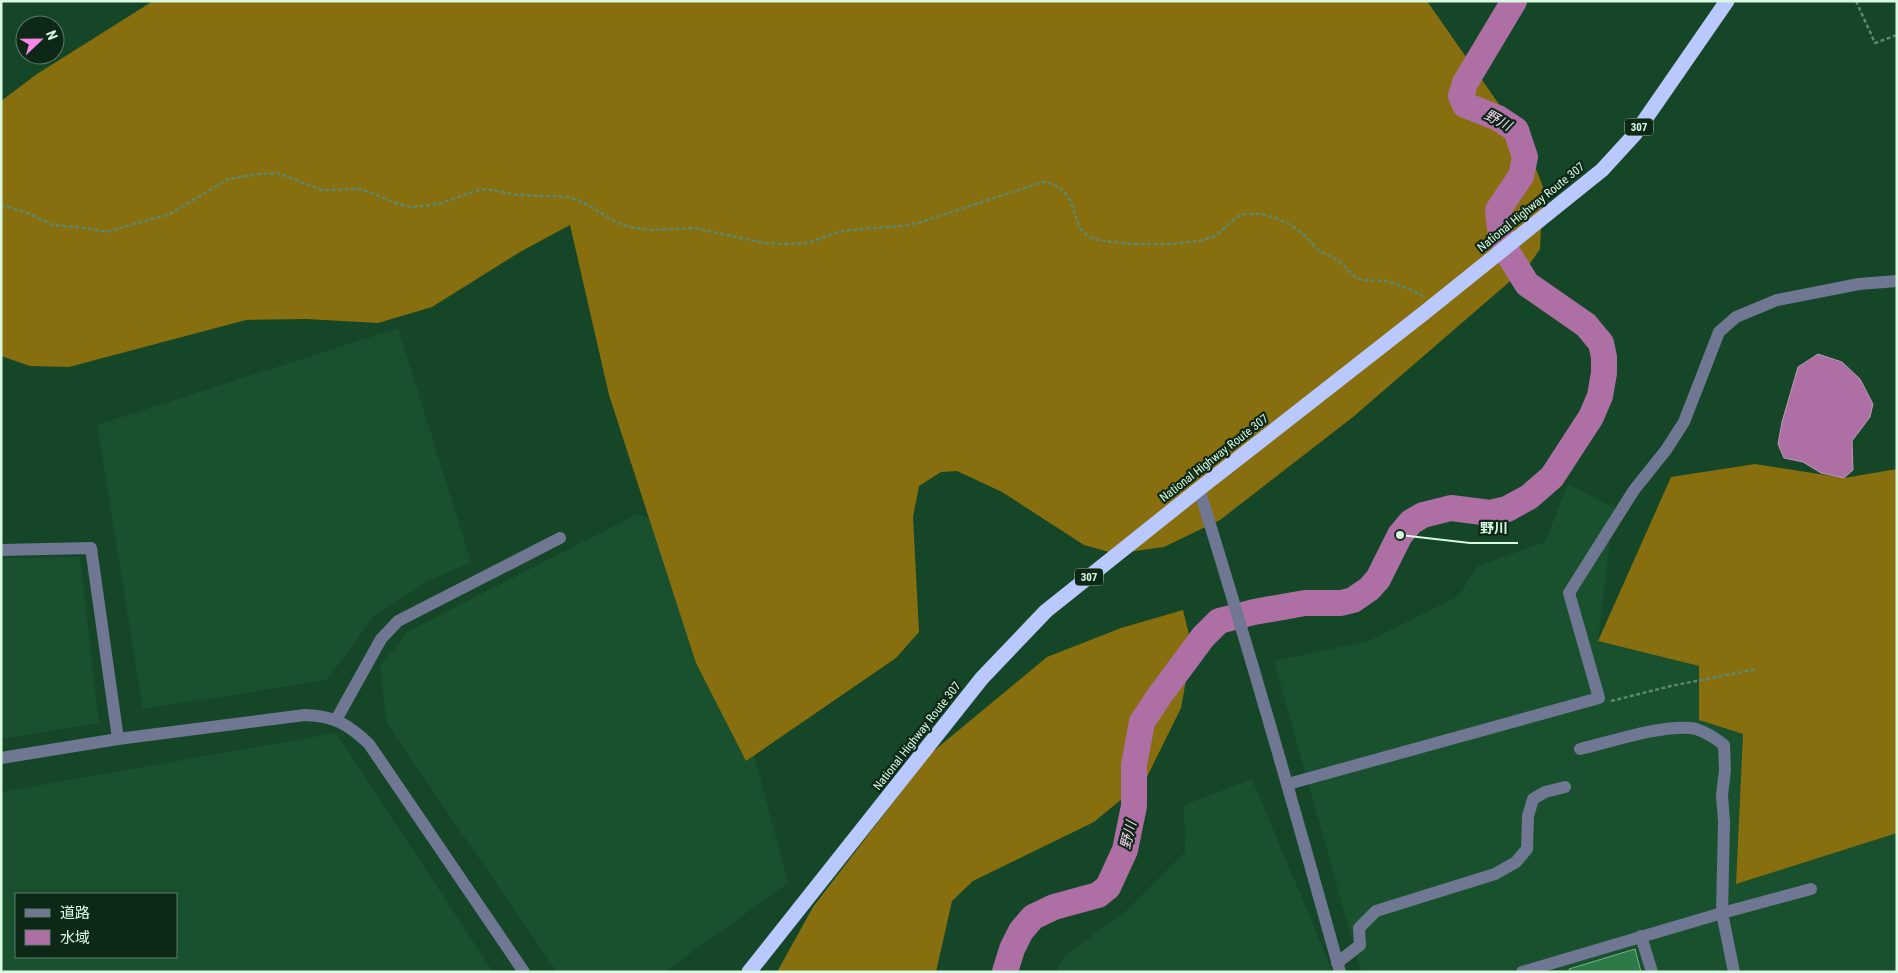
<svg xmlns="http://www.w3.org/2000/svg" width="1898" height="973" font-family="'Roboto Condensed','Noto Sans JP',sans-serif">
  <rect width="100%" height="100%" fill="#144627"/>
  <path fill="#19512e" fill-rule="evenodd" d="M398,328L471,562L426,582L374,616L327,680L143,709L97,425Z
    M1568,484L1614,508L1598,641L1699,666L1700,720L1743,734L1736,883L1897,833V972H1361L1274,661L1368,641L1459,596L1477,566L1545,542Z
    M637,514L665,523L738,694L788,883L664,972H557L387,724L380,667L407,632Z
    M80,557L99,723L1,739V558Z
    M336,733L493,972H1V792ZM16,894H176V957H16Z
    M1252,779L1333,972H1056L1064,956L1125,912L1185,852L1184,805Z"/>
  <path fill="#876e0e" d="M153,1H1427L1526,143L1543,187L1540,249L1529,265L1353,417L1220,520L1164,547L1121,553L1109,552L1084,545L1002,492L957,471L941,472L919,486L913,517L919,632L896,658L746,761L696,663L609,395L570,225L520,252L432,307L378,323L306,319L246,320L69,367L30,366L1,356V101L37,74Z
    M1755,464L1844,478L1897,469V833L1736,884L1743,734L1699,720V666L1598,641L1671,477Z
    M1183,610L1192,647L1181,708L1146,779L1094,822L973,881L952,901L936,972H777L813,907L930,754L1047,657L1121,628Z"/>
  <path fill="#ae6fa5" stroke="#bb99b7" d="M1818,354L1842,362L1860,379L1873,404L1870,417L1852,441L1853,470L1844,478L1821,473L1803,462L1784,458L1778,444L1782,422L1798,367Z"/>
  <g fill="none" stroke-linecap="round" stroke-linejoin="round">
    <path stroke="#ae6fa5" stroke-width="26" d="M1005,972L1012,949L1021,931L1033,917L1054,907L1098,895L1108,887L1125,850L1134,806V765L1142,722L1160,695L1203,637L1219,621L1254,612L1305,603H1341L1353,600L1369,589L1378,579L1400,535L1411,522L1423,515L1451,508L1490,513L1507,509L1529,497L1552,477L1591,417L1600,396L1604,373V357L1601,343L1586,325L1527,284L1509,255L1501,236L1498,210L1521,176L1525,157L1516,130L1498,118L1465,105L1461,96L1465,83L1514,1"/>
  </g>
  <path fill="#2d7948" stroke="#74b486" d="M1635,949L1641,972H1570L1569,969Z"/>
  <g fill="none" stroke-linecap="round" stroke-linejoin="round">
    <path stroke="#5d886b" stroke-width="2.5" stroke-dasharray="4 2.5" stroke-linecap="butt" d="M1856,1L1875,43L1897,35
      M1,205L25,212L53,225L85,228L106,232L170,214L228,179L260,174L278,173L322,190L361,189L401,205L412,207L439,204L481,189L492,190L517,195L569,197L586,204L618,223L630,227L651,230L694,228L764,243L784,244L808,243L835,233L850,230L900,226L918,223L1043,182C1083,187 1068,231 1092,238C1117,246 1188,247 1212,237C1225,232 1232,215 1246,214C1268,212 1290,222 1305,236C1310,240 1313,246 1318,250C1326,255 1334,257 1341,263C1347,268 1351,275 1358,278C1366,282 1376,280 1384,281C1398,283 1411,290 1423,296
      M1611,701L1671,686L1757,669"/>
    <path stroke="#6f7792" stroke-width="12" d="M1199,489C1249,649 1295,810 1340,972
      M1,550L91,548L118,739
      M336,720L381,639L398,621L560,538
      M1580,749C1610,742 1660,725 1690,728C1702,729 1715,738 1724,745L1725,770L1722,795L1724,822L1722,913L1734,972
      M1,758L118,739L305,715C334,716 348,724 369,744L524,972
      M1288,784L1599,698L1569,593L1634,490L1666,450L1684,422L1719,332L1736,317L1777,300L1859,284L1897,281
      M1641,936L1652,972
      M1337,963L1360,945L1359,928L1376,911L1495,874L1516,862L1527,849L1528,816L1533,799L1545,792L1565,787
      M1522,972L1722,913L1811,889"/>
    <path stroke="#b9c8fd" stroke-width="15" d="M749,972L982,678L1046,611L1199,489L1424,313L1602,170L1635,134L1727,1"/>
  </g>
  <g text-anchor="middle" stroke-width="4.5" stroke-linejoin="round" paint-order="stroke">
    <g fill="#0e2817" stroke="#9cbba4" stroke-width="1">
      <rect x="1625" y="118.5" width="28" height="17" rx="4"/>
      <rect x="1075" y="568.5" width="28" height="17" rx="4"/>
    </g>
    <g font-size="11" font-weight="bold" fill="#d9fae1">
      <text x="1639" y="131">307</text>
      <text x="1089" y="581">307</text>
    </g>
    <g font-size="12" fill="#d9fae1" stroke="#0e2817">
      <text transform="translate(1531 207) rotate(-39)" y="4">National Highway Route 307</text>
      <text transform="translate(1214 458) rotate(-38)" y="4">National Highway Route 307</text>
      <text transform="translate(917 736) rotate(-52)" y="4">National Highway Route 307</text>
    </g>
    <g font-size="14" font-style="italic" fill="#fad6f3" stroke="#0e2817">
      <text transform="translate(1498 120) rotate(28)" y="5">野川</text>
      <text transform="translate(1128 835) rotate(-76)" y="5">野川</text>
    </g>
  </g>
  <path fill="none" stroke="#d9fae1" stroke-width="2" d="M1400 535L1470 543H1518"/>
  <circle fill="#d9fae1" stroke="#0e2817" stroke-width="2" cx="1400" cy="535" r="5"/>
  <g font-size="14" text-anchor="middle" font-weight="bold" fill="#d9fae1" stroke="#0e2817" stroke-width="4.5" stroke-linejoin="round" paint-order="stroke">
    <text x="1494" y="533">野川</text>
  </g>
  <rect width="1898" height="973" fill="none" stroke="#d9fae1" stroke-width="5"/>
  <rect x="15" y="893" width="162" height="65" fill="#0e2817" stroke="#5f7c68"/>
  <rect x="25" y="909" width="25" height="8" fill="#6f7792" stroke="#5f7c68"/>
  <text x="60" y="918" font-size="15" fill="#d9fae1">道路</text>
  <rect x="25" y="930" width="25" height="15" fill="#ae6fa5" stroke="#5f7c68"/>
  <text x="60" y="943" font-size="15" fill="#d9fae1">水域</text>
  <g transform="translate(40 40) rotate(68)"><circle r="24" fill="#0e2817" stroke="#5f7c68"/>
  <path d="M0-4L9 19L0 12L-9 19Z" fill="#f987e9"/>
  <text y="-8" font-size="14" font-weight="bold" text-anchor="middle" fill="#d9fae1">N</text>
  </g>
</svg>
